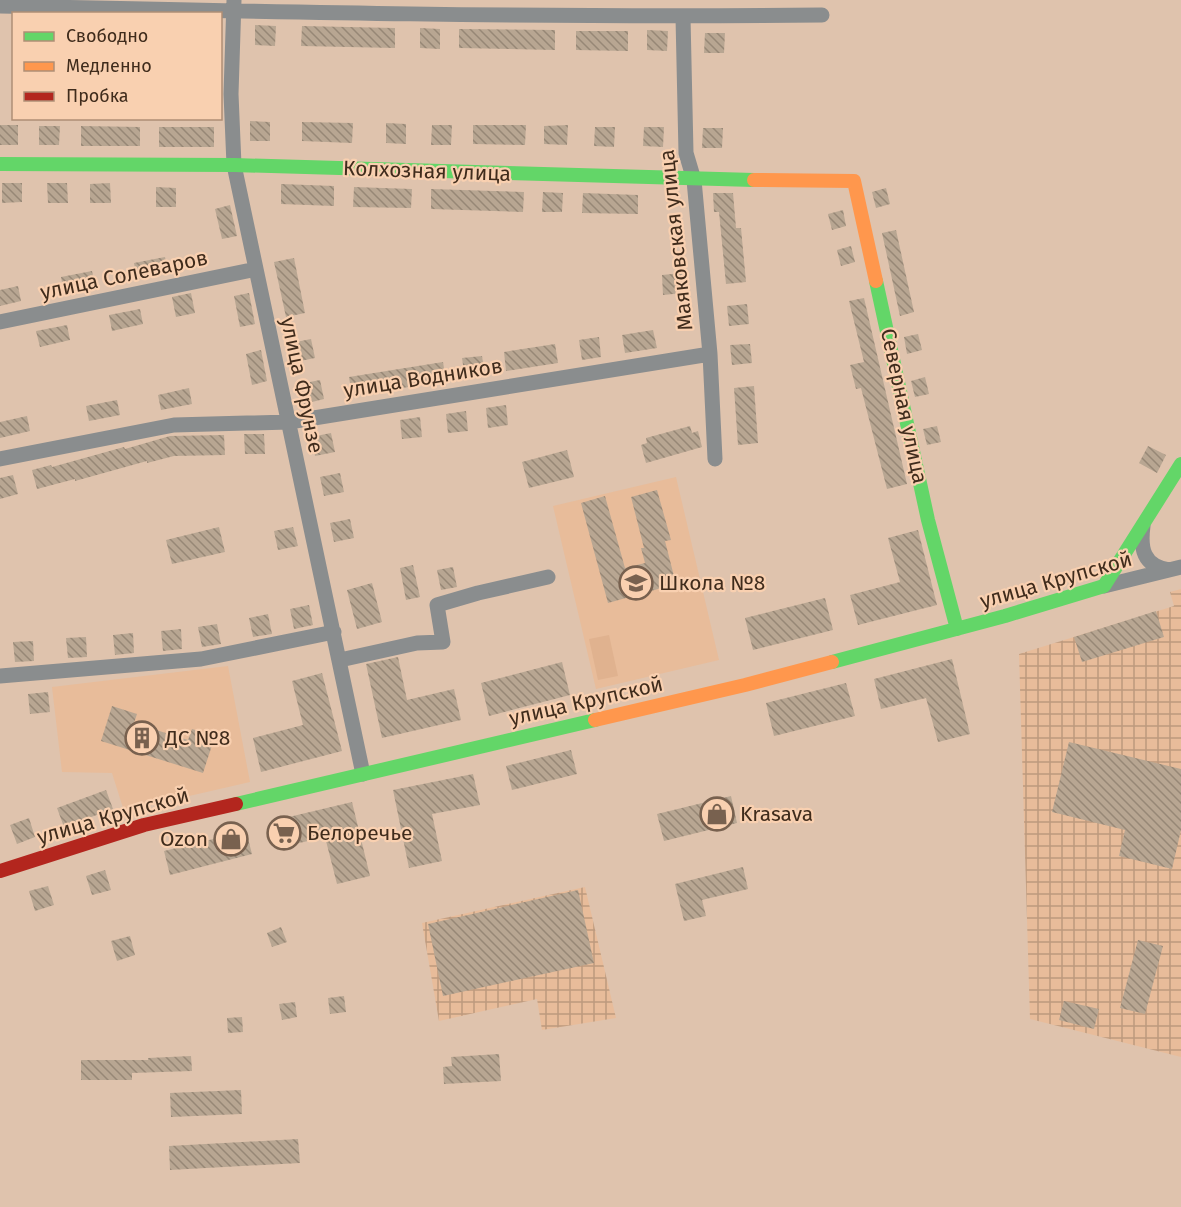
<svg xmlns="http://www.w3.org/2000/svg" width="1181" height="1207" font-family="'Fira Sans',sans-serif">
  <defs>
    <pattern id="industrial-grid" width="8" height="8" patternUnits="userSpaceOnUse" patternTransform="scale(1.5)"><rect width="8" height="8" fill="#e8bc9a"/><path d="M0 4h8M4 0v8" fill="none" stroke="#bd997d"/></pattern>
    <pattern id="building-back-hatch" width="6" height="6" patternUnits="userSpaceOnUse" patternTransform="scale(1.5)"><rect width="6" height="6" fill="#b8a692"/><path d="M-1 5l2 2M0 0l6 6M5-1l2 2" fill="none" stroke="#978776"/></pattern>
  </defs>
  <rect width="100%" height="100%" fill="#dfc3ad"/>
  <path fill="#e8bc9a" d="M676,477L719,660L596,689L553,506Z
    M228,666L250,782L124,811L112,773L62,772L52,687Z"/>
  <path fill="url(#industrial-grid)" d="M1181,589V1057L1030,1019L1019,654L1174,606L1170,592Z
    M585,887L616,1018L542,1030L537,999L439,1021L422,923Z"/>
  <path fill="#e0b28f" d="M609,635L618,676L598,680L589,639Z"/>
  <path fill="url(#building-back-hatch)" d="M255,25L276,26L275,46L255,45Z
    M302,26L395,28V48L301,46Z
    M420,28L440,29V49L420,48Z
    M459,29L555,30V50L459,48Z
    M647,30L668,31L667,51L647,50Z
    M576,31H628V51L576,50Z
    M705,33H725L724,53H704Z
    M250,121L270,122V141H250Z
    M302,122L353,123L352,143L302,141Z
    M386,123L406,124V144L386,143Z
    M0,125H18V145H0Z
    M432,125H452L451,145H431Z
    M473,125H526L525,145L473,144Z
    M568,125L567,145L544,144V126Z
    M39,126H60L59,145H39Z
    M81,126L140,127V146H81Z
    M159,127H214V147H159Z
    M595,127H615L614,147L594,146Z
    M644,127H664L663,147L643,146Z
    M703,128H723L722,148H702Z
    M2,183H22V202L2,203Z
    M47,183H67L68,203H48Z
    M110,183L111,203H90V184Z
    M281,184L334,186V206L281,204Z
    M156,187L176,188V207H156Z
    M354,187L412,189L411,208L353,207Z
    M886,188L890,204L876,208L872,192Z
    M431,189L524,192L523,212L431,209Z
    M543,192L563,193L562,212H542Z
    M583,193L638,195V214L582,213Z
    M713,193H733L736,228H741L746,282L726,284L719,212H714Z
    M230,205L237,236L222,239L215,209Z
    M843,210L846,226L832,230L828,214Z
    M896,230L914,312L900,316L882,233Z
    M851,246L855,262L841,266L837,250Z
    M165,257L168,272L137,279L134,263Z
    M294,258L305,313L286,317L274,262Z
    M92,271L95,286L64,293L61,277Z
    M682,273L683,293L663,295L662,275Z
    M18,286L21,301L0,306V290Z
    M191,293L195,313L176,317L172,297Z
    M249,293L255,324L240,327L234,296Z
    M864,298L907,484L887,489L861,388L856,389L850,365L864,362L849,301Z
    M747,304L749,324L729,326L727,306Z
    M140,309L143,324L112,331L109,315Z
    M67,325L70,340L40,347L36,331Z
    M653,330L657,348L625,353L622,335Z
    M918,334L922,350L907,354L904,337Z
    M599,337L601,357L582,360L579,340Z
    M311,339L315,358L295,362L291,343Z
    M555,344L558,363L506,371L504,352Z
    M750,344L752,363L732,365L730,345Z
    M261,350L267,381L252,385L246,354Z
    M482,356L485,375L465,378L462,358Z
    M443,362L446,381L352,396L349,377Z
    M925,377L929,394L915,397L911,381Z
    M320,380L324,399L304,404L300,384Z
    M754,386L758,443L738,445L734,388Z
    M189,388L192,404L161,410L158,395Z
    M117,400L120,415L89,421L86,406Z
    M506,405L508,425L488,428L486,408Z
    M466,411L468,431L448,433L446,414Z
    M27,416L30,431L0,438V422Z
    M420,417L422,437L402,439L400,420Z
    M690,426L692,433L698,431L702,447L646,463L641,445L647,443L646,438Z
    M937,426L941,442L927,445L923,429Z
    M331,433L335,452L315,456L311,437Z
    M244,434H264L265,454H245Z
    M224,435L225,455L174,456L147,463V461L75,481V479L37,489L32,470L51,465L52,467L124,447L125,449L170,436Z
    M1148,446L1166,455L1157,473L1139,463Z
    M567,450L574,477L529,488L522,462Z
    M340,473L344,492L324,496L320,477Z
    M13,475L18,494L0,499V478Z
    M657,490L671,540L665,541L676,584L608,603L581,503L605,496L625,568L645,563L641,548H644L631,497Z
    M350,519L354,538L334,542L330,523Z
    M219,527L225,552L172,564L166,540Z
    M293,527L298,546L278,550L274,531Z
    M918,530L937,605L858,625L850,595L900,582L888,538Z
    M413,565L420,597L406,600L400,568Z
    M453,567L457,587L441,590L437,570Z
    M372,583L382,622L357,629L347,590Z
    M825,598L833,630L753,650L745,618Z
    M309,605L313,625L294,629L290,609Z
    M1156,611L1164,637L1082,662L1074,637Z
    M268,614L272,634L253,637L249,618Z
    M217,624L221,644L202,647L198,627Z
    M181,629L182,649L163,651L161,631Z
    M133,633L134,653L115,655L113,635Z
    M86,637L87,657L68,658L66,638Z
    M33,641L34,661L15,662L13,642Z
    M398,657L407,700L454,689L461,720L382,738L366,664Z
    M952,659L970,734L938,742L926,698L881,709L874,679Z
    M562,662L570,695L489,716L481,683Z
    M322,673L342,751L261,772L253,738L303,725L292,681Z
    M846,683L855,716L774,736L766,703Z
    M48,692L50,712L30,714L28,694Z
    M112,706L137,714L134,723L188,740L192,729L215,736L203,773L101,741Z
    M1069,742L1181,769V830L1172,869L1119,856L1125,830L1052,812Z
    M571,750L577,774L512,790L506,766Z
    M473,774L480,805L432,814L442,861L409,868L393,790Z
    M106,790L113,809L64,827L57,808Z
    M731,796L737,823L664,841L657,814Z
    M352,802L370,876L337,884L325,837L278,848L272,821Z
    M29,818L35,837L17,844L10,825Z
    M246,831L252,854L170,875L164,851Z
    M743,867L748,889L702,900L706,916L684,921L675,884Z
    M105,870L111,890L92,895L86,876Z
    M48,886L54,905L35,911L29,891Z
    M578,890L594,963L443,996L428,924Z
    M281,927L287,942L272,947L267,933Z
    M130,936L135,955L117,961L111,941Z
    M1138,940L1163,946L1145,1014L1120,1008Z
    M344,996L346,1012L330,1014L328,998Z
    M1064,1001L1099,1009L1094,1029L1059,1020Z
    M295,1002L297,1017L282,1020L279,1004Z
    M242,1017L243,1032L228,1033L227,1018Z
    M499,1054L501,1081L444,1084L443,1067L452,1066L451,1057Z
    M191,1056L192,1071L132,1073V1080H81V1060H148V1058Z
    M241,1090L242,1114L171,1117L170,1093Z
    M298,1139L300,1163L170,1170L169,1146Z"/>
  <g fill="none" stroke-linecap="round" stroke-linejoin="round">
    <path stroke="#8a8d8e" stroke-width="15" d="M234,0L231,94L234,165L363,774
      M0,6C274,12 548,18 822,15
      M683,17L686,153L694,180L710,354L715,459
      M0,322L256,269
      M0,459L174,425L289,422L710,354
      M1143,526C1140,548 1143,566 1169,570
      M1104,586L1181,567
      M340,660L417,643L443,642L437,605L478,593L548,577
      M0,676L201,659L334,632"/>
    <path stroke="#63d668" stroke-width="14" d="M0,164L234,165L754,180
      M876,281L928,520L957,629
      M832,662L1005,616L1104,586L1181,464
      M236,804L595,720"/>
    <path stroke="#ff974d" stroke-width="14" d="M754,180L854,181L876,281
      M595,720L745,685L832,662"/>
    <path stroke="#b3261e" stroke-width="14" d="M0,871L144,825L236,804"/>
  </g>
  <defs>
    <symbol id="school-ring" viewBox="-11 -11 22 22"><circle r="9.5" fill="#f9d0b0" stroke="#78614f" stroke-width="1.5"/><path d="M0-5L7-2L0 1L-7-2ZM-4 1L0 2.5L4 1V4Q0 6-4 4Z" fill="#78614f"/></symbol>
    <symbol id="building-ring" viewBox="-11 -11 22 22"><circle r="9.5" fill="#f9d0b0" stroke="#78614f" stroke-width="1.5"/><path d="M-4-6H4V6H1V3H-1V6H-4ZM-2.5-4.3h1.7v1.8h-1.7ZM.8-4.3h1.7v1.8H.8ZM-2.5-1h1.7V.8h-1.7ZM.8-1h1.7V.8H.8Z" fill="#78614f"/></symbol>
    <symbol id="shop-ring" viewBox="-11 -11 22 22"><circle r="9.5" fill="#f9d0b0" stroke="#78614f" stroke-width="1.5"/><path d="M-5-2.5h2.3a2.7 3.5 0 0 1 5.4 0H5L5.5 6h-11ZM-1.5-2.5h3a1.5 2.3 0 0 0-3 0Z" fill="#78614f"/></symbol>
    <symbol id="supermarket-ring" viewBox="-11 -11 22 22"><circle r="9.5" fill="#f9d0b0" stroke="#78614f" stroke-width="1.5"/><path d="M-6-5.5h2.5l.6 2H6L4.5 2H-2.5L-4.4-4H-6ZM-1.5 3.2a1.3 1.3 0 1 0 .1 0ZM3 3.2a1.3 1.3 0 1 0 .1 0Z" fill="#78614f"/></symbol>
  </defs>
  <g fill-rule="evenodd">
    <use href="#school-ring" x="617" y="564" width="38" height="38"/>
    <use href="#building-ring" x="123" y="719" width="38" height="38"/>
    <use href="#shop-ring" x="698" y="795" width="38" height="38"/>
    <use href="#supermarket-ring" x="265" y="814" width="38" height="38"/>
    <use href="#shop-ring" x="212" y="820" width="38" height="38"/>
  </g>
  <g text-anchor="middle" stroke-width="4.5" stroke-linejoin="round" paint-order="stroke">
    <g font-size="21" fill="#402c1c" stroke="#f9d0b0">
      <text transform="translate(427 171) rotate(2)" y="7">Колхозная улица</text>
      <text transform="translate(676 240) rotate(-96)" y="7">Маяковская улица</text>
      <text transform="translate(124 275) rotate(-12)" y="7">улица Солеваров</text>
      <text transform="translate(423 378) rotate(-9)" y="7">улица Водников</text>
      <text transform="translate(302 385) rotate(78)" y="7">улица Фрунзе</text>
      <text transform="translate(904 406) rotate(78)" y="7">Северная улица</text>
      <text transform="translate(1056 580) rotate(-16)" y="7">улица Крупской</text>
      <text transform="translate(586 701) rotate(-13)" y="7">улица Крупской</text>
      <text transform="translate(113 816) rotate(-16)" y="7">улица Крупской</text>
    </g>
    <g font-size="21" fill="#402c1c" stroke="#f9d0b0" text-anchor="start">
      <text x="659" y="590">Школа №8</text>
      <text x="165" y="745">ДС №8</text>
      <text x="740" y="821">Krasava</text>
      <text x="307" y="840">Белоречье</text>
      <text x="208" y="846" text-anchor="end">Ozon</text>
    </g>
  </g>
  <rect x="12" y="12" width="210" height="108" fill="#f9d0b0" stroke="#af8e75" stroke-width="1.5"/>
  <rect x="24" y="32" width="30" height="9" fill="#63d668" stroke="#af8e75" stroke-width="1.5"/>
  <text x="66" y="42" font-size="18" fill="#402c1c">Свободно</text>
  <rect x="24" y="62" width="30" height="9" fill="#ff974d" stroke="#af8e75" stroke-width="1.5"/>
  <text x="66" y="72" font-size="18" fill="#402c1c">Медленно</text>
  <rect x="24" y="92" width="30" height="9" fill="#b3261e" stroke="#af8e75" stroke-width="1.5"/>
  <text x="66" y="102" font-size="18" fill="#402c1c">Пробка</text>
</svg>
